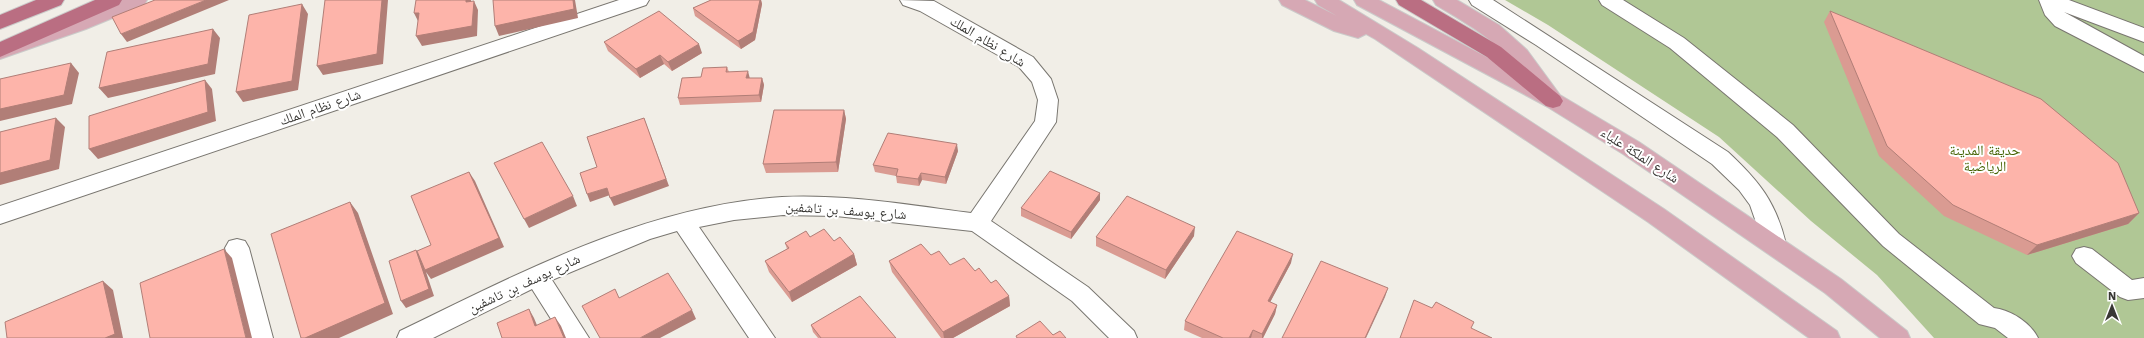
<svg xmlns="http://www.w3.org/2000/svg" width="2144" height="338" font-family="'Work Sans','Noto Naskh Arabic',sans-serif">
  <rect width="100%" height="100%" fill="#f1eee7"/>
  <path fill="#b0c795" d="M1505,0H2144V338H1934L1877,275L1811,221L1719,137L1548,25Z"/>
  <g fill="none" stroke-linecap="round" stroke-linejoin="round">
    <defs>
      <path id="minor" d="M619,0H649L646,5L0,224V206Z
        M900,0L934,1L1033,57L1051,79L1058,100L1056,122L991,221L1088,287L1134,331L1137,338H1109L1072,301L972,231L836,216L783,215L734,220L699,227L775,338H749L677,231L650,239L552,280L589,338H563L532,289L433,338H397L400,331C522,272 645,206 782,197C845,194 909,205 971,213L1035,121L1038,100L1032,82L1019,67L920,11L903,5Z
        M1469,0H1493L1728,152C1759,181 1776,202 1786,244L1782,251L1774,253L1766,251L1750,205L1739,190L1712,164L1536,45L1472,5Z
        M1599,0H1623L1684,38L1793,125L1899,234L1994,308C2011,310 2031,323 2038,338H2008L1995,328L1979,324L1883,246L1777,137L1670,48L1602,5Z
        M2039,0H2069L2144,28V42L2064,12L2144,56V72L2055,26L2045,15Z
        M237,239L245,241L249,248L273,338H249L225,248L229,241Z
        M2084,247L2092,249L2132,280L2144,278V298L2128,300L2120,297L2076,263L2072,256L2076,249Z"/>
      <path id="major" d="M119,0H147L144,5L86,29L0,59V45L72,19Z
        M1279,0H1305L1337,16L1318,5L1315,0H1339L1418,48L1664,209L1837,331L1840,338H1809L1648,222L1375,39L1366,34L1358,38L1334,31L1282,5Z
        M1354,0H1379L1526,78C1503,44 1471,26 1436,5L1433,0H1457L1499,25L1527,50L1560,95L1639,142L1841,279L1907,331L1910,338H1880L1825,293L1623,154L1546,106L1357,5Z"/>
      <path id="highway" d="M36,0H64L61,5L0,29V15Z
        M95,0H122L119,5L0,57V42Z
        M1396,0H1421L1501,47L1560,96L1563,101L1560,106L1553,108L1546,106L1487,57L1399,5Z"/>
    </defs>
    <use href="#minor" stroke="#797670" stroke-width="2"/>
    <use href="#major" stroke="#cbcbca" stroke-width="2"/>
    <use href="#highway" stroke="#cbcbca" stroke-width="2"/>
    <use href="#minor" fill="#fff" fill-rule="evenodd"/>
    <use href="#major" fill="#d6a8b4" fill-rule="evenodd"/>
    <use href="#highway" fill="#ba6e82" fill-rule="evenodd"/>
  </g>
  <path fill="#da9b92" d="M711,0H761L762,4L755,40L741,49L695,16L693,8Z
    M1830,11L2139,213L2128,224L2027,255L1944,216L1879,156L1824,22Z
    M604,42L702,53L672,71L664,64L640,78L608,51Z
    M727,67L729,72L749,78H762L764,85L761,102L680,105L678,98L701,77Z
    M844,110L846,119L838,172L766,173L763,164Z
    M958,151L946,184L922,180L919,186L897,183L896,176L875,172L873,165Z
    M1100,193V200L1071,239L1021,216V208Z
    M1194,236L1165,279L1096,246V237Z
    M810,237L854,254L857,265L792,302L769,272L765,261L787,249L785,243Z
    M931,255L950,265L975,271L1009,296L1010,306L953,338H941L892,272L889,261Z
    M1291,263L1270,302L1277,305L1275,314L1263,338H1202L1184,330L1185,321Z
    M811,325L896,338H818L813,332Z"/>
  <path fill="#b17e77" d="M206,0H229L127,42L121,34Z
    M382,0H388L383,64L323,75L317,66Z
    M466,0H471V12L466,2Z
    M573,0H575L578,18L499,36L495,26Z
    M760,0H761L762,4L755,40L741,49L738,41Z
    M474,1L478,10L477,36L422,46L416,36Z
    M302,4L308,14L298,90L243,102L236,92Z
    M414,13H419V23Z
    M213,29L220,38L215,74L108,98L99,88Z
    M699,44L702,53L672,71L668,62Z
    M660,55L664,64L640,78L636,69Z
    M71,63L79,73L72,104L0,121V109Z
    M748,71L750,79L746,78Z
    M762,78L764,85L761,102L759,95Z
    M205,80L212,89L216,121L98,159L89,149Z
    M844,110L846,119L838,172L836,162Z
    M56,118L65,127L59,169L0,185V173Z
    M644,118L669,186L614,206L610,198Z
    M957,144L958,151L946,184L945,177Z
    M469,172L475,181L504,247L431,279L426,272L434,296L406,308L401,301L416,250L421,258L425,270Z
    M921,173L922,180L919,186L918,179Z
    M607,188L610,195L590,202L587,194Z
    M1100,193V200L1071,239V232Z
    M573,196L577,206L529,228L524,219Z
    M350,202L358,213L393,314L339,338H305Z
    M2139,213L2128,224L2027,255L2037,245Z
    M1195,227L1194,236L1165,279L1166,270Z
    M224,249L232,258L252,338H246Z
    M854,254L857,265L792,302L789,292Z
    M1293,254L1291,263L1266,310L1268,301Z
    M103,281L113,290L123,338H105Z
    M1388,288L1385,297L1366,338H1365Z
    M1009,296L1010,306L953,338H944L943,332Z
    M1277,305L1275,314L1263,338H1262V334Z
    M529,309L534,318L541,335L535,326Z
    M692,310L696,319L660,338H640Z
    M555,317L561,326L566,338H564Z
    M1253,330L1251,338H1249Z"/>
  <path fill="#fdb4aa" stroke="#b17e77" d="M155,0H206L121,34L112,17Z
    M325,0H382L377,54L317,66Z
    M416,0H466V2L474,1L472,26L416,36L419,13H414Z
    M493,0H573L574,9L495,26Z
    M711,0H760L753,32L738,41L693,8Z
    M302,4L292,81L236,92L249,15Z
    M659,11L699,44L668,62L660,55L636,69L604,42Z
    M1830,11L2041,99L2118,163L2139,213L2037,245L1953,205L1887,146Z
    M213,29L208,64L99,88L107,52Z
    M71,63L64,95L0,109V79Z
    M727,67L726,72L748,71L746,78H762L759,95L678,98L682,78L701,77L703,68Z
    M205,80L208,112L89,149V116Z
    M774,110H844L836,162L763,164Z
    M56,118L50,160L0,173V132Z
    M644,118L666,179L610,198L607,188L587,194L580,173L597,167L587,137Z
    M888,133L957,144L945,177L921,173L918,179L896,176L898,169L873,165Z
    M542,142L573,196L524,219L494,163Z
    M1050,171L1100,193L1071,232L1021,208Z
    M469,172L499,238L425,270L417,251L431,245L411,196Z
    M1127,196L1195,227L1166,270L1096,237Z
    M350,202L385,303L305,338H301L271,234Z
    M824,229L834,241L840,237L854,254L789,292L765,261L789,248L785,243L806,231L810,237Z
    M1237,231L1293,254L1268,301L1277,305L1262,334L1253,330L1249,338H1223L1185,321Z
    M921,244L931,255L939,251L950,265L964,258L975,271L979,268L991,283L996,280L1009,296L943,332L889,261Z
    M224,249L246,338H150L140,283Z
    M416,250L429,289L401,301L389,261Z
    M1321,261L1388,288L1365,338H1282Z
    M668,273L692,310L640,338H600L582,306L615,289L619,298Z
    M103,281L115,334L105,338H7L5,322Z
    M860,296L896,338H821L811,325Z
    M1414,300L1432,308L1436,302L1474,322L1471,328L1492,338H1400Z
    M529,309L535,326L555,317L564,338H502L497,323Z
    M1040,321L1053,335L1060,331L1066,338H1017L1016,336Z"/>
  <g text-anchor="middle" stroke-width="4" stroke-linejoin="round" paint-order="stroke">
    <g font-size="14" fill="#383734" stroke="#fff">
      <text transform="translate(988 41) rotate(31)" y="5">شارع نظام الملك</text>
      <text transform="translate(320 107) rotate(-19)" y="5">شارع نظام الملك</text>
      <text transform="translate(1640 155) rotate(33)" y="5">شارع الملكة علياء</text>
      <text transform="translate(846 210) rotate(4)" y="5">شارع يوسف بن تاشفين</text>
      <text transform="translate(524 283) rotate(-25)" y="5">شارع يوسف بن تاشفين</text>
    </g>
    <g font-size="14" fill="#456304" stroke="#fff">
      <text x="1985" y="155">حديقة المدينة<tspan x="1985" dy="16">الرياضية</tspan></text>
    </g>
  </g>
  <g transform="translate(2112 306)" stroke="#ffffff" stroke-width="3" paint-order="stroke">
  <path d="M0-3L7 15L0 10L-7 15Z" fill="#383734"/>
  <text y="-6" font-size="11" font-weight="bold" text-anchor="middle" fill="#383734">N</text>
  </g>
</svg>
